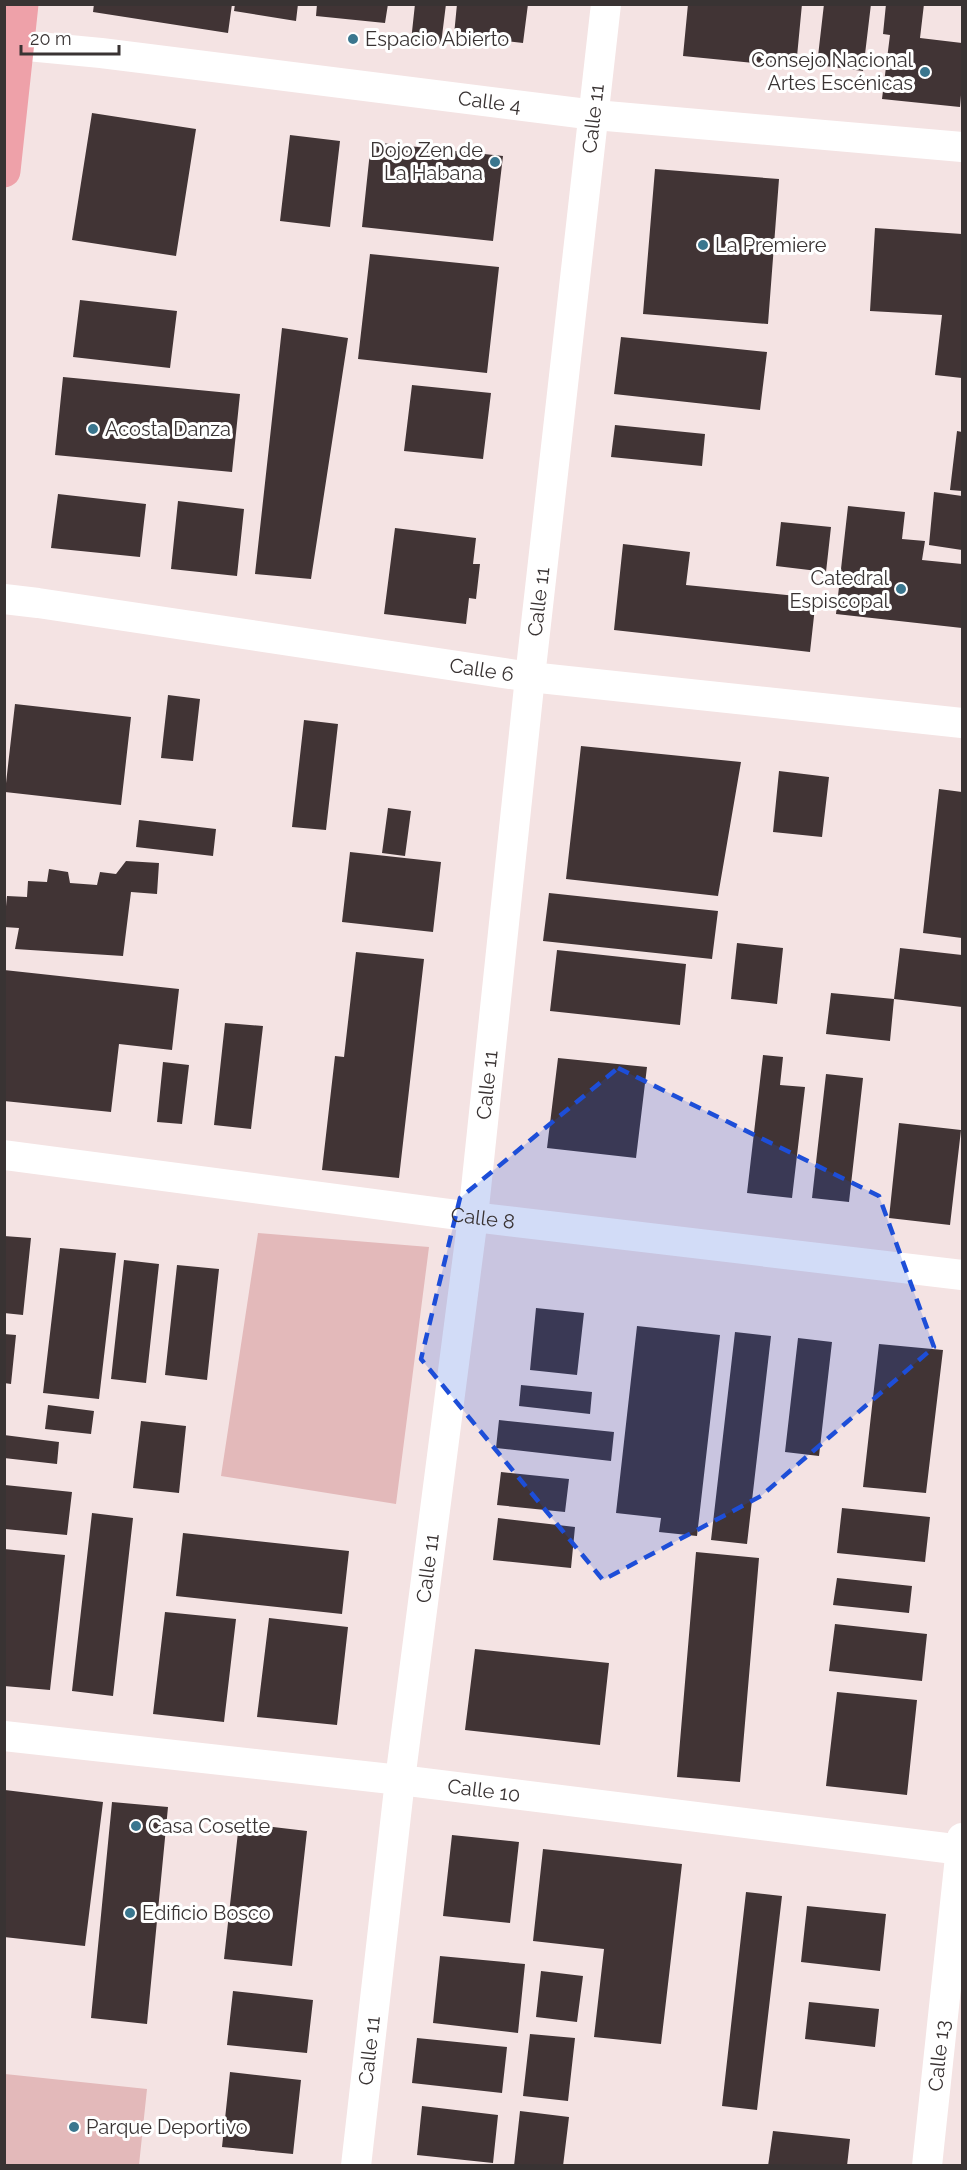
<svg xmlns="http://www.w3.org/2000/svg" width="967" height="2170" font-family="Raleway,sans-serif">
  <rect width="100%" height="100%" fill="#f4e3e3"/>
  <path fill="#e3b9ba" d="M258,1233L429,1247L396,1504L221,1476Z
    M5,2074L147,2089L139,2165H5Z"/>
  <path fill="#413435" d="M94,4H232L228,33L93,12Z
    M235,4H298L296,21L234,11Z
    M317,4H388L385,23L316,16Z
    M415,4H446L441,44L411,41Z
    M457,4H528L523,43L454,35Z
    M688,4H802L796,67L683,56Z
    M824,4H871L863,71L817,65Z
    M886,4H924L920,38L962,43V83L960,107L882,99L890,35L883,34Z
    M92,113L196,129L176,256L72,240Z
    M290,135L340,141L330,227L280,221Z
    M371,142L503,156L493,241L362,227Z
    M655,169L779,179L768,324L643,314Z
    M875,228L962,234V378L935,375L942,315L870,311Z
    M370,254L499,267L487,373L358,359Z
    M80,300L177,311L170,368L73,357Z
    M282,328L348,338L311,579L255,574Z
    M621,337L767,352L760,410L614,394Z
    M63,377L240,394L232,472L55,455Z
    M412,385L491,393L483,459L404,451Z
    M615,425L705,434L702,466L611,457Z
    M957,431L962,432V491L950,490Z
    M934,492L962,496V550L929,545Z
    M58,494L146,504L140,557L51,548Z
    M178,501L244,509L237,576L171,569Z
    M848,506L905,512L902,539L925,541L922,560L962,564V628L836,614Z
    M781,522L831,527L826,572L776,566Z
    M395,528L476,538L473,564H480L476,599L469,598L466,624L384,614Z
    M623,544L690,552L686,585L816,598L810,652L614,630Z
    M168,695L200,699L193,761L161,758Z
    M15,704L131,717L121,805L5,792Z
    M304,720L338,724L326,830L292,827Z
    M581,746L741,762L718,896L566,879Z
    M779,771L829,777L822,837L773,832Z
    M939,789L962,792V938L923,933Z
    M388,808L411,811L405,856L382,853Z
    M139,820L216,829L213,856L136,847Z
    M350,852L441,862L433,932L342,922Z
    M126,861L159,863L157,894L131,892L123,956L15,949L19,928L4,927L7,896L27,897L28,881L47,882L49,869L68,872L70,883L97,885L100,872L116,874Z
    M549,893L718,911L712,959L543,941Z
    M737,943L783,948L777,1004L731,999Z
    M900,948L962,955V1007L894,999Z
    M557,950L686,964L680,1025L550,1011Z
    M356,952L424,959L399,1178L322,1170L335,1056L344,1057Z
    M4,970L179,989L172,1050L119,1044L111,1112L4,1101Z
    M831,993L894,999L890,1041L826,1034Z
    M225,1023L263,1026L251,1129L214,1125Z
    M763,1055L783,1057L780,1085L805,1087L792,1198L747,1193Z
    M558,1058L647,1067L636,1158L547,1148Z
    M163,1062L189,1065L182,1124L157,1122Z
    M826,1074L863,1078L849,1202L812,1198Z
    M899,1123L961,1130L950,1225L889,1218Z
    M4,1236L31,1238L23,1315L4,1313Z
    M60,1248L116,1253L99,1399L43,1393Z
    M124,1260L159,1264L146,1383L111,1379Z
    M177,1265L219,1269L207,1380L165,1375Z
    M536,1308L584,1313L577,1375L530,1370Z
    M637,1326L720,1335L697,1536L659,1532L661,1518L616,1513Z
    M735,1332L771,1336L747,1544L711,1540Z
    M4,1334L16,1335L11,1384L4,1383Z
    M798,1338L832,1342L819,1456L785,1452Z
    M879,1344L943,1350L926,1493L863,1487Z
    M521,1385L592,1392L590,1414L519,1406Z
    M48,1405L94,1411L91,1434L45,1429Z
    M499,1420L614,1432L611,1461L496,1448Z
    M141,1421L186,1426L179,1493L133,1488Z
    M4,1435L59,1442L57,1464L4,1458Z
    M501,1472L569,1479L565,1512L497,1505Z
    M5,1485L72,1492L67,1535L5,1529Z
    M842,1508L930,1517L925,1562L837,1553Z
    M92,1513L133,1518L113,1696L72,1691Z
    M498,1518L575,1527L571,1568L493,1560Z
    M183,1533L349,1551L342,1614L176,1596Z
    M4,1549L65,1555L50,1690L4,1686Z
    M696,1552L759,1558L740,1782L677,1777Z
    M837,1578L912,1586L909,1613L833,1605Z
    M165,1612L236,1619L224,1722L153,1714Z
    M269,1618L348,1627L337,1725L257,1717Z
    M835,1624L927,1634L922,1681L829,1671Z
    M475,1649L609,1663L600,1745L465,1730Z
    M837,1692L917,1700L907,1795L826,1786Z
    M5,1790L103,1802L85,1946L4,1937Z
    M112,1802L168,1807L147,2024L91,2018Z
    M239,1823L307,1831L292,1966L224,1959Z
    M452,1835L519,1842L510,1923L443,1916Z
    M543,1849L682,1864L661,2044L594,2037L604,1949L533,1941Z
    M746,1892L782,1896L757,2110L722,2106Z
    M807,1906L886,1914L880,1971L801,1962Z
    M440,1956L525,1964L518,2033L433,2023Z
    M541,1971L583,1976L577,2022L536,2017Z
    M233,1991L313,2000L307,2053L227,2045Z
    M809,2002L879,2009L875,2047L805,2039Z
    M530,2034L575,2038L568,2101L523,2096Z
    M417,2038L507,2047L502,2093L412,2083Z
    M230,2072L301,2080L293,2154L222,2147Z
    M422,2106L498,2115L493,2163L417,2155Z
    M520,2111L569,2117L563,2166H514Z
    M773,2131L850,2139L847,2166H768Z"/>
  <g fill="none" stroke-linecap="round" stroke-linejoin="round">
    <g stroke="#fff" stroke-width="30">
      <path id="s1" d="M17,45L101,53L595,115L962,147"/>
      <path id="s2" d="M4,599L38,603L530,677L962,723"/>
      <path id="s3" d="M4,1155L473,1217L962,1275"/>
      <path id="s4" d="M4,1736L400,1780L962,1850"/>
      <path id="s5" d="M356,2166L400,1780L473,1217L530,677L606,4"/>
      <path id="s6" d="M927,2166L962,1838"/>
    </g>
    <path stroke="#eea1a9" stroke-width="33" d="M4,171L22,4"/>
  </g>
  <path fill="#1d4ed8" fill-opacity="0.2" stroke="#1d4ed8" stroke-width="4.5" stroke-dasharray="12 8" stroke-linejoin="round" d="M618,1068L879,1196L934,1347L761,1496L603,1580L421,1359L460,1198Z"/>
  <g fill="#3a768e" stroke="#fff" stroke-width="2">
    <circle cx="353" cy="39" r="6"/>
    <circle cx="925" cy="72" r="6"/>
    <circle cx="495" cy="162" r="6"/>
    <circle cx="703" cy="245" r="6"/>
    <circle cx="93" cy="429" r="6"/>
    <circle cx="901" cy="589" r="6"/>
    <circle cx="136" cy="1826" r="6"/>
    <circle cx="130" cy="1913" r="6"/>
    <circle cx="74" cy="2127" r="6"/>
  </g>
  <g text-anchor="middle" stroke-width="6" stroke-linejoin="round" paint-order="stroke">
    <g font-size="20" fill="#393333" stroke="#fff" text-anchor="start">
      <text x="365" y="46">Espacio Abierto</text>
      <text x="913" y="67" text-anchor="end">Consejo Nacional<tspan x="913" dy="23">Artes Escénicas</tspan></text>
      <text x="483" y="157" text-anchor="end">Dojo Zen de<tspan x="483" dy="23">La Habana</tspan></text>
      <text x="715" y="252">La Premiere</text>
      <text x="105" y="436">Acosta Danza</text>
      <text x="889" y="585" text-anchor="end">Catedral<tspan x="889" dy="23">Espiscopal</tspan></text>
      <text x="148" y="1833">Casa Cosette</text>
      <text x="142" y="1920">Edificio Bosco</text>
      <text x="86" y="2134">Parque Deportivo</text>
    </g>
    <g font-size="20" fill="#393333" stroke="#fff">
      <text dy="7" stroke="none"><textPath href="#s1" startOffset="476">Calle 4</textPath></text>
      <text dy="7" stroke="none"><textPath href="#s5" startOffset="2061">Calle 11</textPath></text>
      <text dy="7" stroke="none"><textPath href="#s5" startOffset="1575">Calle 11</textPath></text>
      <text dy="7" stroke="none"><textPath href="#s2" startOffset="483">Calle 6</textPath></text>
      <text dy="7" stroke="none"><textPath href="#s5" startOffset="1089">Calle 11</textPath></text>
      <text dy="7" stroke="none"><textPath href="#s3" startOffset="483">Calle 8</textPath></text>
      <text dy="7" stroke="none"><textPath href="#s5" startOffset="602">Calle 11</textPath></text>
      <text dy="7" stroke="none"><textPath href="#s4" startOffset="483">Calle 10</textPath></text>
      <text dy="7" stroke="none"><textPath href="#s5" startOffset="116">Calle 11</textPath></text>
      <text dy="7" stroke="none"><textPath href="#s6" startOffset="111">Calle 13</textPath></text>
    </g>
  </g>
  <rect width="967" height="2170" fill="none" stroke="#393333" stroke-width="12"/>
  <path d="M21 45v9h98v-9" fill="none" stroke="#393333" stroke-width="3"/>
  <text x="30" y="45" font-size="18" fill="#393333" stroke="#ffffff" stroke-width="4.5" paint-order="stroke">20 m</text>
</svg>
